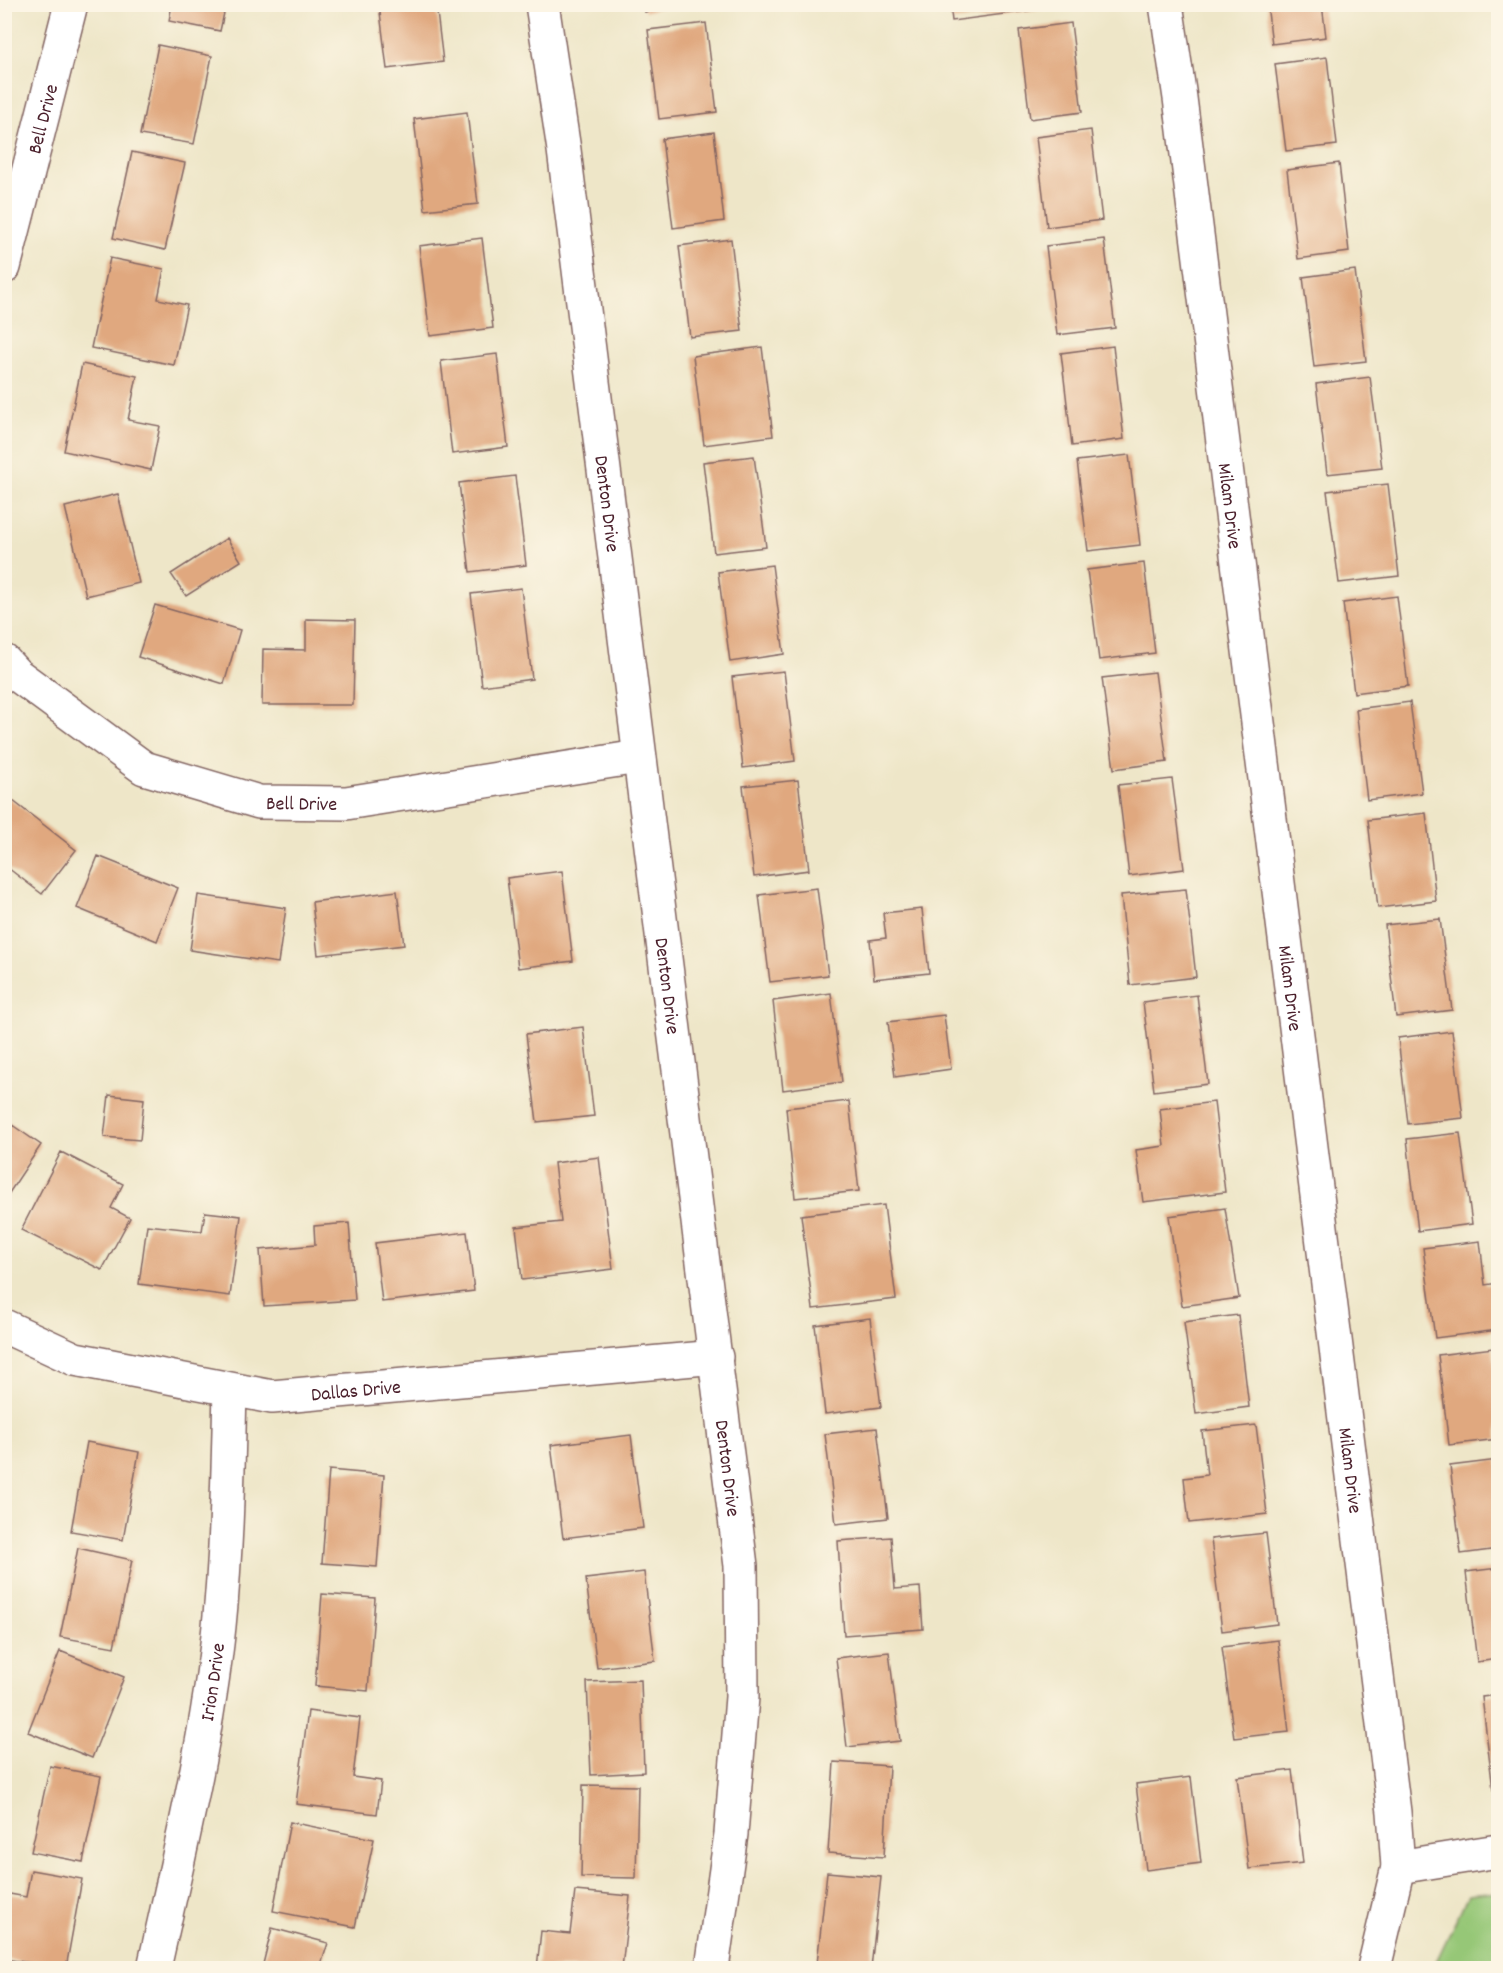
<svg xmlns="http://www.w3.org/2000/svg" width="1503" height="1973" font-family="Dekko,sans-serif">
  <rect width="100%" height="100%" fill="#fcf5e5"/>
  <filter id="ink" filterUnits="userSpaceOnUse"><feTurbulence type="fractalNoise" baseFrequency=".0167" numOctaves="2"/><feDisplacementMap in="SourceGraphic" scale="12" xChannelSelector="R" yChannelSelector="G"/><feConvolveMatrix kernelMatrix="1 2 1 2 8 2 1 2 1" color-interpolation-filters="sRGB"/></filter>
  <filter id="wash" filterUnits="userSpaceOnUse"><feTurbulence type="fractalNoise" baseFrequency=".008" numOctaves="4" result="noise"/><feDisplacementMap in="SourceGraphic" scale="24" xChannelSelector="R" yChannelSelector="G"/><feGaussianBlur stdDeviation="1.35" result="paint"/><feColorMatrix in="noise" values="0 0 0 0 0 0 0 0 0 0 0 0 0 0 0 0 0 1.4 0 .05"/><feComposite in="paint" operator="in"/></filter>
  <g filter="url(#wash)">
    <rect width="100%" height="100%" fill="#eee6c8"/>
    <path fill="#96c777" stroke="#707351" stroke-width="1.5" d="M1498,1892V1968H1433L1468,1895Z"/>
    <g id="blocks">
      <path fill="#e0a87f" d="M172,4H226L220,31L169,21Z
        M379,4H436L443,62L387,69Z
        M643,4H669V5L645,12Z
        M950,4H1063V6L952,21Z
        M1267,4H1322L1326,37L1272,44Z
        M706,23L717,112L659,119L648,30Z
        M1071,23L1082,112L1030,119L1019,30Z
        M158,45L212,56L194,144L140,135Z
        M1327,57L1337,145L1286,151L1275,64Z
        M467,112L478,204L425,210L414,119Z
        M1091,130L1102,220L1047,227L1036,137Z
        M714,132L724,221L673,228L662,139Z
        M132,152L185,163L165,250L113,238Z
        M1339,163L1349,252L1298,259L1287,170Z
        M482,238L493,328L430,336L419,246Z
        M731,239L742,331L690,337L679,246Z
        M1104,239L1115,328L1057,335L1046,246Z
        M110,258L164,269L158,299L187,305L174,365L91,348Z
        M1355,270L1366,361L1314,367L1303,277Z
        M1113,346L1124,439L1072,446L1061,353Z
        M762,347L773,436L704,445L693,356Z
        M497,354L508,447L452,454L441,361Z
        M82,364L137,376L128,420L160,426L151,470L64,451Z
        M1370,377L1382,468L1327,474L1316,384Z
        M1129,455L1140,545L1088,551L1077,461Z
        M754,456L766,547L714,553L703,462Z
        M515,476L526,565L470,572L459,483Z
        M1388,484L1399,576L1339,583L1327,491Z
        M118,494L139,583L86,596L65,507Z
        M227,538L241,561L186,596L171,574Z
        M1144,563L1155,653L1099,660L1087,570Z
        M772,565L784,654L730,662L718,572Z
        M521,588L532,679L482,686L471,594Z
        M1397,596L1408,686L1354,693L1343,603Z
        M155,605L240,630L224,684L138,657Z
        M306,619L355,620L353,705H262L263,649L306,650Z
        M784,671L795,761L743,768L732,677Z
        M1155,672L1167,762L1114,769L1102,678Z
        M1410,702L1422,793L1367,800L1356,709Z
        M1172,779L1184,869L1129,876L1118,785Z
        M798,780L809,870L754,877L743,786Z
        M8,797L76,850L42,894L4,865V801Z
        M1426,813L1436,901L1378,908L1368,820Z
        M98,856L178,888L157,941L77,908Z
        M562,871L573,961L518,968L507,878Z
        M817,888L828,975L770,982L759,895Z
        M1186,889L1196,977L1130,985L1121,895Z
        M397,891L404,945L318,955L312,902Z
        M198,895L286,908L278,963L190,950Z
        M922,909L929,973L874,979L870,940L886,938L883,913Z
        M1440,919L1452,1010L1396,1017L1385,925Z
        M831,993L842,1082L783,1090L773,1001Z
        M1197,995L1208,1084L1154,1091L1143,1002Z
        M944,1015L951,1069L895,1077L888,1022Z
        M583,1027L594,1116L537,1122L526,1034Z
        M1452,1031L1463,1118L1408,1124L1398,1038Z
        M109,1095L144,1099L140,1140L104,1137Z
        M849,1101L859,1191L795,1198L786,1108Z
        M1214,1102L1225,1192L1143,1202L1136,1150L1164,1146L1160,1109Z
        M5,1120L41,1145L5,1199Z
        M1460,1133L1472,1224L1418,1231L1407,1139Z
        M61,1152L123,1184L111,1208L130,1218L102,1270L21,1230Z
        M599,1157L613,1269L522,1280L516,1227L561,1222L554,1163Z
        M884,1205L896,1299L813,1309L801,1215Z
        M1225,1208L1239,1298L1182,1306L1169,1216Z
        M205,1212L241,1216L230,1296L139,1284L147,1225L202,1231Z
        M349,1223L355,1300L264,1306L260,1250L315,1245L314,1226Z
        M467,1232L474,1291L382,1302L375,1243Z
        M1480,1241L1485,1285L1498,1283V1330L1435,1338L1423,1248Z
        M1238,1315L1249,1407L1196,1414L1184,1322Z
        M870,1318L881,1407L825,1414L815,1325Z
        M1493,1348L1498,1393V1439L1449,1445L1438,1355Z
        M1256,1425L1267,1514L1189,1523L1184,1478L1207,1475L1202,1431Z
        M877,1428L888,1518L836,1524L825,1434Z
        M631,1435L643,1528L563,1538L551,1445Z
        M87,1442L139,1452L123,1540L71,1531Z
        M1498,1460V1549L1461,1554L1450,1466Z
        M329,1470L384,1475L377,1567L322,1563Z
        M1266,1533L1277,1624L1222,1631L1211,1539Z
        M891,1537L895,1589L920,1587L923,1629L844,1635L838,1541Z
        M78,1548L132,1560L114,1647L60,1637Z
        M1498,1568V1659L1477,1662L1466,1572Z
        M644,1572L655,1661L597,1668L586,1579Z
        M322,1594L375,1598L368,1691L315,1686Z
        M1278,1640L1289,1732L1234,1738L1222,1647Z
        M60,1651L124,1677L92,1758L28,1732Z
        M889,1652L900,1741L847,1747L836,1658Z
        M641,1680L644,1772L591,1775L587,1682Z
        M1498,1695V1790H1493L1482,1697Z
        M308,1711L360,1718L353,1777L381,1781L377,1814L296,1804Z
        M834,1762L889,1766L884,1857L828,1853Z
        M50,1766L101,1776L83,1862L31,1852Z
        M1292,1770L1303,1863L1249,1869L1237,1777Z
        M1191,1777L1201,1863L1146,1870L1136,1784Z
        M583,1785L638,1786L636,1878L581,1877Z
        M290,1822L374,1839L355,1927L273,1911Z
        M31,1870L82,1879L66,1968L4,1959V1893L26,1897Z
        M827,1872L881,1877L871,1968L817,1964Z
        M575,1891L630,1896L622,1968H537L541,1931L570,1934Z
        M272,1928L328,1943L320,1968H262Z"/>
    </g>
  </g>
  <g filter="url(#ink)">
    <use href="#blocks" fill-opacity="0" stroke="#836562" stroke-width="1.5"/>
    <g fill="none" stroke-linecap="round" stroke-linejoin="round">
      <defs>
        <g id="street">
          <path id="s1" d="M542,4L564,150L741,1566L742,1697L731,1834L712,1968"/>
          <path id="s2" d="M1166,4L1180,98L1394,1812L1398,1867L1374,1968"/>
          <path id="s3" d="M4,267L71,4"/>
          <path id="s4" d="M4,661L16,674L144,768L259,802L346,803L638,757"/>
          <path id="s5" d="M4,1326L75,1359L272,1397L716,1357"/>
          <path d="M1398,1867L1498,1851"/>
          <path id="s6" d="M154,1968C179,1855 207,1741 219,1626C227,1547 228,1469 230,1390"/>
        </g>
      </defs>
      <use href="#street" stroke="#836562" stroke-width="36"/>
      <use href="#street" stroke="#fff" stroke-width="33"/>
    </g>
  </g>
  <g text-anchor="middle" stroke-width="6" stroke-linejoin="round" paint-order="stroke">
    <g font-size="20" fill="#4a1f2b" stroke="#fcf5e5">
      <text dy="7" stroke="none"><textPath href="#s3" startOffset="153">Bell Drive</textPath></text>
      <text dy="7" stroke="none"><textPath href="#s1" startOffset="504">Denton Drive</textPath></text>
      <text dy="7" stroke="none"><textPath href="#s2" startOffset="506">Milam Drive</textPath></text>
      <text dy="7" stroke="none"><textPath href="#s4" startOffset="339">Bell Drive</textPath></text>
      <text dy="7" stroke="none"><textPath href="#s1" startOffset="990">Denton Drive</textPath></text>
      <text dy="7" stroke="none"><textPath href="#s2" startOffset="992">Milam Drive</textPath></text>
      <text dy="7" stroke="none"><textPath href="#s5" startOffset="363">Dallas Drive</textPath></text>
      <text dy="7" stroke="none"><textPath href="#s1" startOffset="1476">Denton Drive</textPath></text>
      <text dy="7" stroke="none"><textPath href="#s2" startOffset="1478">Milam Drive</textPath></text>
      <text dy="7" stroke="none"><textPath href="#s6" startOffset="292">Irion Drive</textPath></text>
    </g>
  </g>
  <rect width="1503" height="1973" fill="none" stroke="#fcf5e5" stroke-width="24"/>
</svg>
